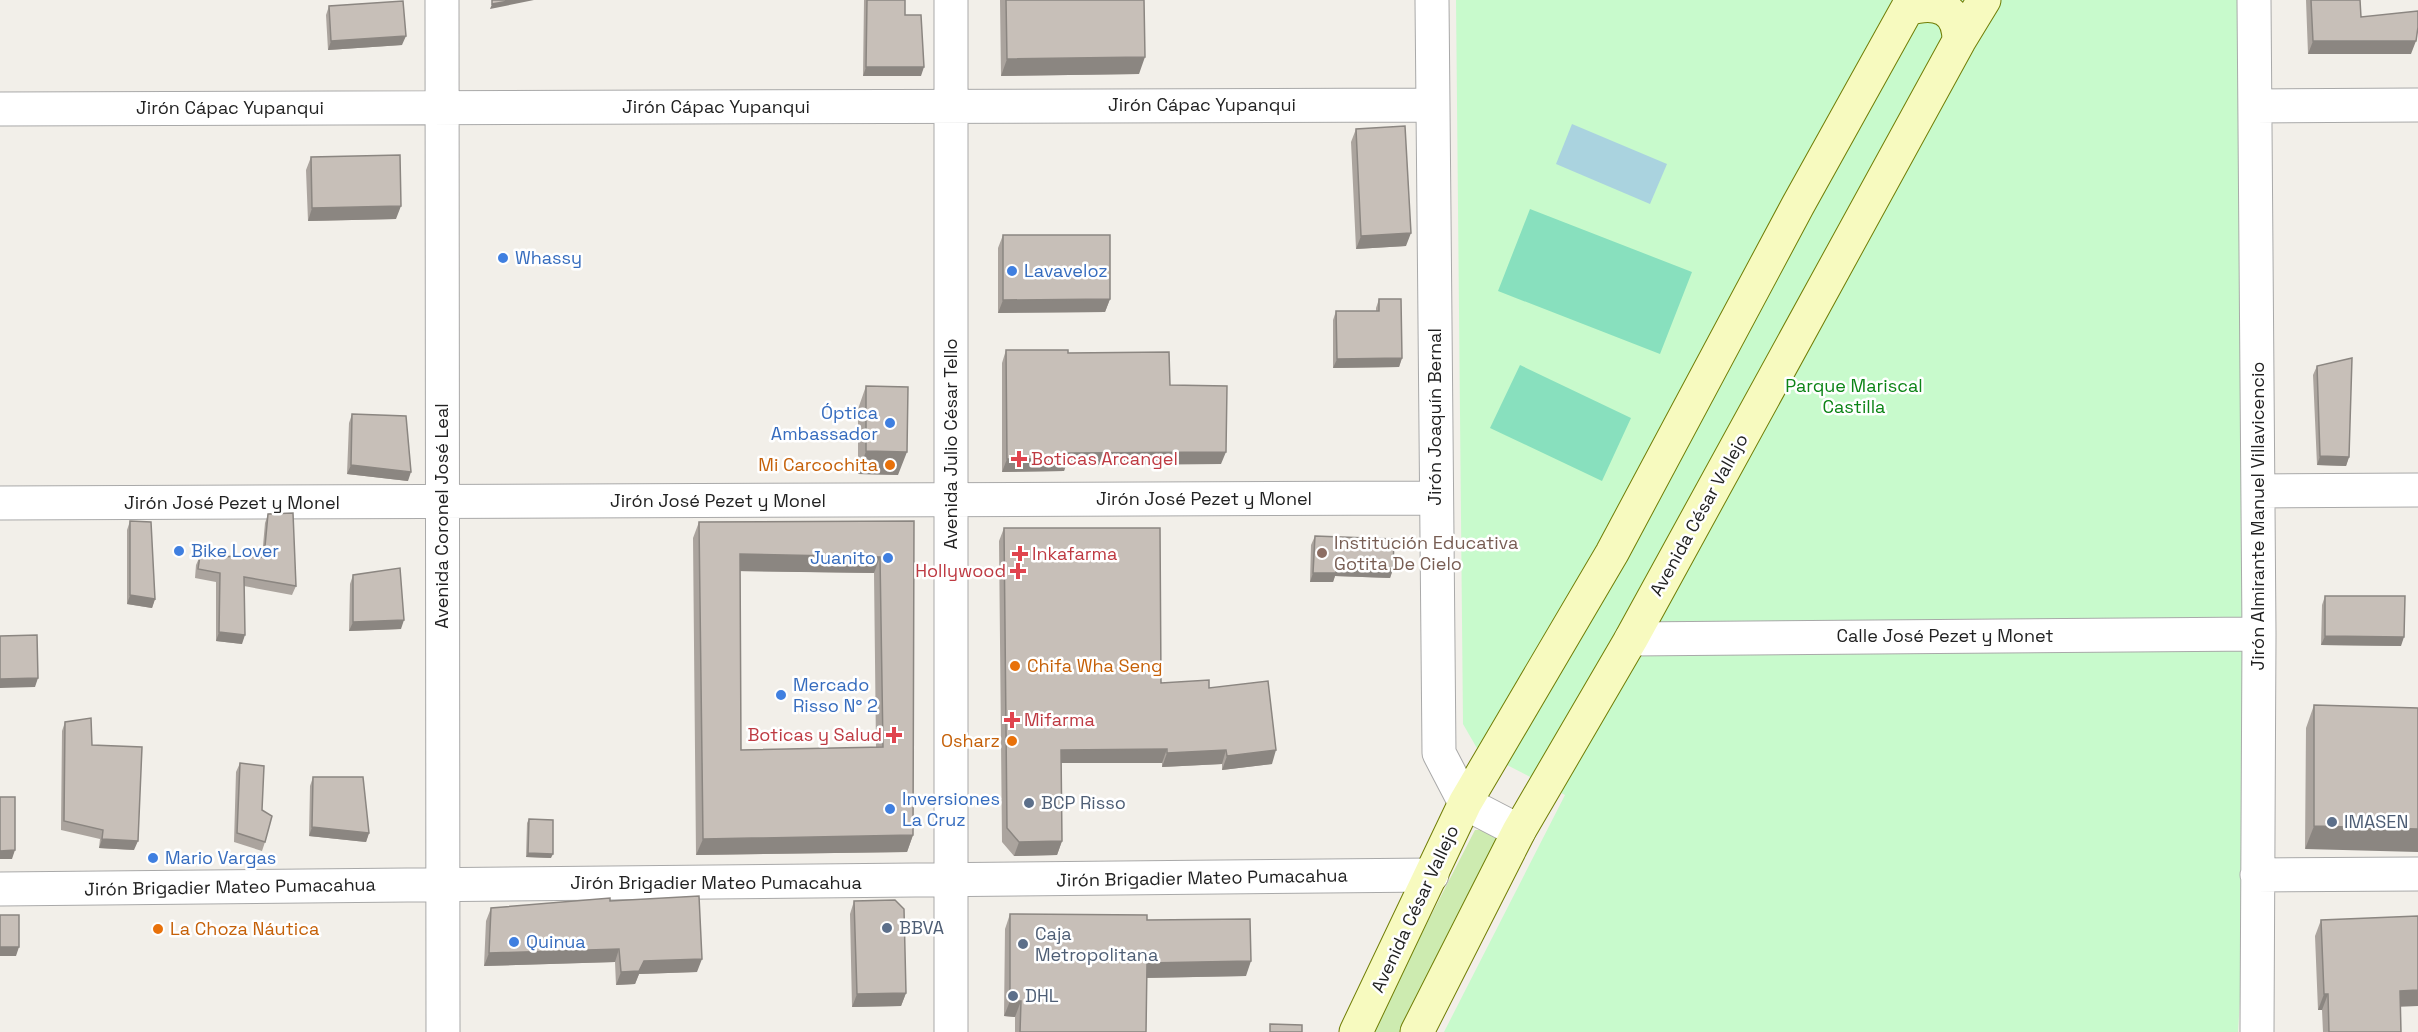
<svg xmlns="http://www.w3.org/2000/svg" width="2418" height="1032" font-family="'Space Grotesk',sans-serif">
  <rect width="100%" height="100%" fill="#f2efe9"/>
  <path fill="#cdebb0" d="M1475,830H1486L1496,836L1495,845L1455,919L1406,1032H1371Z"/>
  <path fill="#c8facc" d="M1456,0H2250L2248,870L2238,1032H1444L1565,795L1478,750L1463,724Z"/>
  <path fill="#88e0be" d="M1530,209L1692,272L1660,354L1498,291Z
    M1520,365L1631,418L1602,481L1490,428Z"/>
  <path fill="#aad3df" d="M1572,124L1667,164L1650,204L1556,164Z"/>
  <g fill="none" stroke-linecap="round" stroke-linejoin="round">
    <defs>
      <path id="street" d="M442,0L443,1032
        M951,0V1032
        M1432,0L1439,753L1465,803L1519,831
        M2254,0L2259,634L2257,1032
        M2255,106L2418,105
        M0,109L1432,105
        M2258,491L2418,490
        M0,503L1435,498
        M1631,639L2259,634
        M2257,875L2418,874
        M0,889L1432,875"/>
      <path id="secondary" d="M1907,9C1937,0 1959,8 1959,41
        M1356,1032L1465,803L1612,553L1798,205L1912,0
        M1417,1032L1519,831L1631,639L1959,41L1984,0"/>
    </defs>
    <use href="#street" stroke="#a9a9a9" stroke-width="35"/>
    <use href="#secondary" stroke="#707d05" stroke-width="35"/>
    <use href="#street" stroke="#fff" stroke-width="33"/>
    <use href="#secondary" stroke="#f7fabf" stroke-width="33"/>
  </g>
  <path fill="#aba49e" fill-rule="evenodd" d="M864,0H905V15L921,76H863Z
    M1000,0H1144L1139,74L1001,76Z
    M2306,0H2360L2361,17L2411,54H2308Z
    M329,6L402,45L328,50L326,15Z
    M1356,129L1406,246L1356,249L1351,142Z
    M311,157L396,219L308,221L306,170Z
    M1003,235L1110,299L1105,312L998,313V248Z
    M1379,299L1402,358L1399,367L1333,368V320L1336,311H1376V308Z
    M1006,350L1068,353L1170,385L1221,464L1066,465L1064,471L1002,472V363Z
    M2317,366L2349,457L2346,466L2317,465L2313,375Z
    M866,386L898,475L858,474V409Z
    M352,414L408,481L347,474L349,423Z
    M268,514L296,586L292,595L244,586L242,644L216,641V582L195,578L196,565L200,556L262,557L265,523Z
    M130,521L155,599L152,608L127,604V530Z
    M914,521L913,835L907,852L696,855L693,538L699,522ZM740,571L874,573L876,748L741,750Z
    M1004,528L1161,683L1209,688L1272,764L1222,770V764L1162,767V763H1061L1062,841L1057,855L1014,856L1002,842L999,541Z
    M1315,536L1393,569L1390,578L1335,576L1333,582H1310L1311,545Z
    M353,575L401,629L349,631L350,584Z
    M2325,596L2401,646L2321,645L2322,605Z
    M2314,705L2418,708L2305,849L2306,728Z
    M65,722L92,745L134,850L99,848L100,839L61,830L62,731Z
    M240,763L262,810L265,842L262,851L234,842L236,772Z
    M313,777L369,833L366,842L309,836L310,786Z
    M529,819L551,858L526,857L527,823Z
    M610,901L697,972L639,974L635,984L616,985L615,962L484,966L486,921L491,908Z
    M854,901L906,993L901,1006L852,1007L850,914Z
    M1010,914L1147,920L1246,976L1147,978L1146,1032H1015V1017L1004,1016L1005,929Z
    M2418,916V1006H2401V1032H2323L2322,1010H2318L2315,936L2321,920Z"/>
  <path fill="#8b8681" d="M514,0H534L490,9L492,4Z
    M406,36L402,45L328,50L331,41Z
    M2313,41H2416L2411,54H2308Z
    M1145,57L1139,74L1001,76L1007,59Z
    M866,67H924L921,76H863Z
    M401,206L396,219L308,221L312,208Z
    M1411,233L1406,246L1356,249L1361,236Z
    M1110,299L1105,312L998,313L1003,300Z
    M1402,358L1399,367L1333,368L1337,359Z
    M866,451L907,452L898,475L858,474Z
    M1226,452L1221,464L1066,465L1064,471L1002,472L1007,459L1068,453Z
    M2320,456L2349,457L2346,466L2317,465Z
    M351,465L411,472L408,481L347,474Z
    M740,554L880,557L874,573L734,571Z
    M1336,567L1393,569L1390,578L1335,576L1333,582H1310L1313,573Z
    M130,595L155,599L152,608L127,604Z
    M404,620L401,629L349,631L353,622Z
    M219,632L245,635L242,644L216,641Z
    M2325,636L2404,637L2401,646L2321,645Z
    M38,678L35,687L0,688V679Z
    M1167,749L1162,763H1056L1061,750Z
    M1226,750L1222,764L1162,767L1167,753Z
    M1276,750L1272,764L1222,770L1227,756Z
    M2314,826L2418,829V852L2305,849Z
    M312,827L369,833L366,842L309,836Z
    M913,835L907,852L696,855L703,839Z
    M102,839L138,841L134,850L99,848Z
    M1062,841L1057,855L1014,856L1019,842Z
    M15,850L12,859H0V851Z
    M528,853L553,854L551,858L526,857Z
    M0,947H19L16,956H0Z
    M619,949L615,962L484,966L489,953Z
    M702,959L697,972L639,974L635,984L616,985L621,972L644,961Z
    M1251,961L1246,976L1141,978L1147,963Z
    M2418,990V1006L2394,1007L2400,991Z
    M906,993L901,1006L852,1007L857,994Z
    M2324,994H2328L2322,1010H2318Z
    M1010,1001H1021L1015,1017L1004,1016Z"/>
  <path fill="#c7bfb8" stroke="#8b8681" stroke-width="1.5" fill-rule="evenodd" d="M492,0H514L492,4Z
    M867,0H905V15H921L924,67H866Z
    M1006,0H1144L1145,57L1007,59Z
    M2311,0H2360L2361,17L2418,11V27L2416,41H2313Z
    M403,1L406,36L331,41L329,6Z
    M1405,126L1411,233L1361,236L1356,129Z
    M400,155L401,206L312,208L311,157Z
    M1003,235H1110V299L1003,300Z
    M1379,299H1401L1402,358L1337,359L1336,311H1379Z
    M1006,350H1068V353L1169,352L1170,385L1227,386L1226,452L1068,453V459H1007Z
    M2352,358L2349,457L2320,456L2317,366Z
    M866,386L908,387L907,452L866,451Z
    M352,414L406,416L411,472L351,465Z
    M293,513L296,586L244,577L245,635L219,632L220,573L198,569L200,556L264,557L268,514Z
    M130,521L151,522L155,599L130,595Z
    M914,521L913,835L703,839L699,522ZM740,554L880,557L883,747L741,750Z
    M1004,528H1160L1161,683L1209,680V688L1268,681L1276,750L1227,756L1226,750L1167,753V749L1061,750L1062,841L1019,842L1007,828Z
    M1315,536L1394,539L1393,569L1336,567V573H1313Z
    M400,568L404,620L353,622V575Z
    M2325,596H2405L2404,637L2325,636Z
    M37,635L38,678L0,679V636Z
    M2314,705L2418,708V829L2314,826Z
    M91,718L92,745L142,747L138,841L102,839L103,830L64,821L65,722Z
    M240,763L264,766L262,810L272,816L265,842L237,833Z
    M313,777H363L369,833L312,827Z
    M0,797H15V850L0,851Z
    M529,819L553,820V854L528,853Z
    M699,896L702,959L644,961L639,971L621,972L619,949L489,953L491,908L610,898V901Z
    M895,900L904,909L906,993L857,994L854,901Z
    M1010,914L1147,915V920L1250,919L1251,961L1147,963L1146,1032H1020L1021,1001H1010Z
    M0,915H19V947H0Z
    M2418,916V990L2400,991L2401,1032H2329L2328,994H2324L2321,920Z
    M1270,1024L1302,1025V1032H1270Z"/>
  <g fill="#3f7fe0" stroke="#fff" stroke-width="2">
    <circle cx="503" cy="258" r="6"/>
    <circle cx="1012" cy="271" r="6"/>
    <circle cx="890" cy="423" r="6"/>
    <circle cx="179" cy="551" r="6"/>
    <circle cx="888" cy="558" r="6"/>
    <circle cx="781" cy="695" r="6"/>
    <circle cx="890" cy="809" r="6"/>
    <circle cx="153" cy="858" r="6"/>
    <circle cx="514" cy="942" r="6"/>
  </g>
  <g fill="#e0444e" stroke="#fff" stroke-width="2">
    <path d="M1016 450h6v6h6v6h-6v6h-6v-6h-6v-6h6z"/>
    <path d="M1017 545h6v6h6v6h-6v6h-6v-6h-6v-6h6z"/>
    <path d="M1015 562h6v6h6v6h-6v6h-6v-6h-6v-6h6z"/>
    <path d="M1009 711h6v6h6v6h-6v6h-6v-6h-6v-6h6z"/>
    <path d="M891 726h6v6h6v6h-6v6h-6v-6h-6v-6h6z"/>
  </g>
  <g fill="#e8710a" stroke="#fff" stroke-width="2">
    <circle cx="890" cy="465" r="6"/>
    <circle cx="1015" cy="666" r="6"/>
    <circle cx="1012" cy="741" r="6"/>
    <circle cx="158" cy="929" r="6"/>
  </g>
  <circle fill="#8d6e63" stroke="#fff" stroke-width="2" cx="1322" cy="553" r="6"/>
  <g fill="#5c6f8a" stroke="#fff" stroke-width="2">
    <circle cx="1029" cy="803" r="6"/>
    <circle cx="2332" cy="822" r="6"/>
    <circle cx="887" cy="928" r="6"/>
    <circle cx="1023" cy="944" r="6"/>
    <circle cx="1013" cy="996" r="6"/>
  </g>
  <g text-anchor="middle" stroke-width="5" stroke-linejoin="round" paint-order="stroke">
    <g font-size="18" fill="#222" stroke="#fff">
      <text x="1202" y="111">Jirón Cápac Yupanqui</text>
      <text x="716" y="113">Jirón Cápac Yupanqui</text>
      <text x="230" y="114">Jirón Cápac Yupanqui</text>
      <text transform="translate(1435 417) rotate(-90)" y="6">Jirón Joaquín Bernal</text>
      <text transform="translate(951 444) rotate(-90)" y="6">Avenida Julio César Tello</text>
      <text x="1204" y="505">Jirón José Pezet y Monel</text>
      <text x="718" y="507">Jirón José Pezet y Monel</text>
      <text x="232" y="509">Jirón José Pezet y Monel</text>
      <text transform="translate(1699 515) rotate(-61)" y="6">Avenida César Vallejo</text>
      <text transform="translate(442 516) rotate(-90)" y="6">Avenida Coronel José Leal</text>
      <text transform="translate(2258 516) rotate(-90)" y="6">Jirón Almirante Manuel Villavicencio</text>
      <text x="1945" y="642">Calle José Pezet y Monet</text>
      <text transform="translate(1202 878) rotate(-1)" y="6">Jirón Brigadier Mateo Pumacahua</text>
      <text x="716" y="889">Jirón Brigadier Mateo Pumacahua</text>
      <text transform="translate(230 887) rotate(-1)" y="6">Jirón Brigadier Mateo Pumacahua</text>
      <text transform="translate(1415 909) rotate(-65)" y="6">Avenida César Vallejo</text>
    </g>
    <g font-size="18" fill="#366cbe" stroke="#fff" text-anchor="start">
      <text x="515" y="264">Whassy</text>
      <text x="1024" y="277">Lavaveloz</text>
      <text x="878" y="419" text-anchor="end">Óptica<tspan x="878" dy="21">Ambassador</tspan></text>
      <text x="191" y="557">Bike Lover</text>
      <text x="876" y="564" text-anchor="end">Juanito</text>
      <text x="793" y="691">Mercado<tspan x="793" dy="21">Risso N° 2</tspan></text>
      <text x="902" y="805">Inversiones<tspan x="902" dy="21">La Cruz</tspan></text>
      <text x="165" y="864">Mario Vargas</text>
      <text x="526" y="948">Quinua</text>
    </g>
    <g font-size="18" fill="#0c8416" stroke="#fff">
      <text x="1854" y="392">Parque Mariscal<tspan x="1854" dy="21">Castilla</tspan></text>
    </g>
    <g font-size="18" fill="#be3a42" stroke="#fff" text-anchor="start">
      <text x="1031" y="465">Boticas Arcangel</text>
      <text x="1032" y="560">Inkafarma</text>
      <text x="1006" y="577" text-anchor="end">Hollywood</text>
      <text x="1024" y="726">Mifarma</text>
      <text x="882" y="741" text-anchor="end">Boticas y Salud</text>
    </g>
    <g font-size="18" fill="#c56008" stroke="#fff" text-anchor="end">
      <text x="878" y="471">Mi Carcochita</text>
      <text x="1027" y="672" text-anchor="start">Chifa Wha Seng</text>
      <text x="1000" y="747">Osharz</text>
      <text x="170" y="935" text-anchor="start">La Choza Náutica</text>
    </g>
    <g font-size="18" fill="#785e54" stroke="#fff" text-anchor="start">
      <text x="1334" y="549">Institución Educativa<tspan x="1334" dy="21">Gotita De Cielo</tspan></text>
    </g>
    <g font-size="18" fill="#4e5e75" stroke="#fff" text-anchor="start">
      <text x="1041" y="809">BCP Risso</text>
      <text x="2344" y="828">IMASEN</text>
      <text x="899" y="934">BBVA</text>
      <text x="1035" y="940">Caja<tspan x="1035" dy="21">Metropolitana</tspan></text>
      <text x="1025" y="1002">DHL</text>
    </g>
  </g>
</svg>
